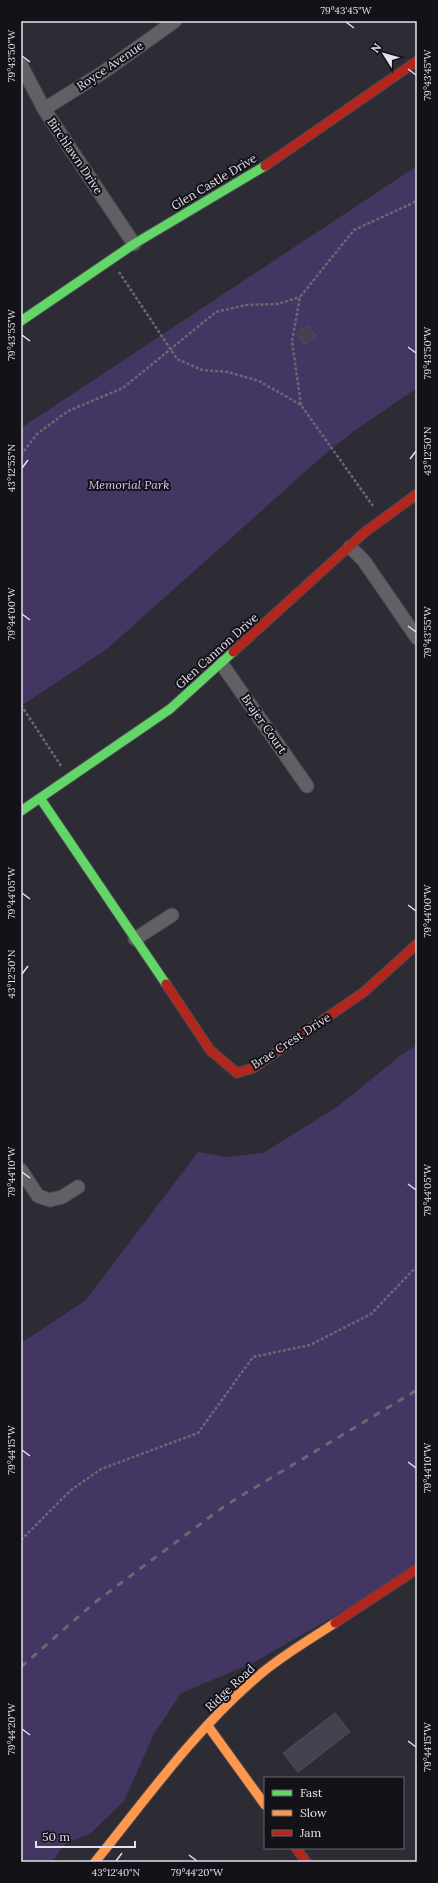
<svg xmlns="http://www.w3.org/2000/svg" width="438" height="1883" font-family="Lora,serif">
  <rect width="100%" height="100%" fill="#2d2c34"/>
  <path fill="#433662" d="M417,166V388L354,431L325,454L107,649L21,706V428Z
    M417,1045V1567L382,1589L251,1664L181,1693L154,1734L124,1801L90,1834L65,1844L52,1862H21V1343L86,1300L198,1152L227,1157L263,1153L337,1107L400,1056Z"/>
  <path fill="#464151" stroke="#504f56" d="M308,325L316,336L304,344L297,333Z
    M335,1713L350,1732L298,1772L283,1753Z"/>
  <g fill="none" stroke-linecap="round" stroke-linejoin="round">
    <defs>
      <path id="street" d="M21,65L44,109L134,244
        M44,109L102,73L175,21
        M350,547L364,561L417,638
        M221,663L307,786
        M135,939L172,915
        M21,1170L38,1196L50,1200L62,1197L78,1187"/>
      <path id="fast" d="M21,321L134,244L265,166
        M40,798L166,984
        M21,811L170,709L233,652"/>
      <path id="slow" d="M208,1726L265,1805
        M95,1862C146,1799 195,1730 257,1677C281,1656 309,1640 335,1623"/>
      <path id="jam" d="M265,166L417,61
        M233,652L365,532L417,494
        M166,984L210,1050L237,1073L253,1068L364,992L417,944
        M335,1623L417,1569
        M296,1848L306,1862"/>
    </defs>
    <use href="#street" stroke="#4b4a51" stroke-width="15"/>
    <use href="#fast" stroke="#4b4a51" stroke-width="11"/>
    <use href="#slow" stroke="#4b4a51" stroke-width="11"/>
    <use href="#jam" stroke="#4b4a51" stroke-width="11"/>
    <path stroke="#6a696f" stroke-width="2.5" stroke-dasharray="3 2" stroke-linecap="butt" d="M119,272L177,359L202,370L228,372L259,381L301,405L373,506
      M301,405L292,341L300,297L354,230L417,201
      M21,455L37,434L68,411L123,388L216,312L246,305L278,304L300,297
      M21,705L61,766
      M21,1540L71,1490L101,1469L198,1433L253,1357L310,1345L371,1314L417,1266"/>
    <use href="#street" stroke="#626066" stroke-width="13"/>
    <use href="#fast" stroke="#63d668" stroke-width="9"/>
    <use href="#slow" stroke="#ff974d" stroke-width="9"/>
    <use href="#jam" stroke="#b3261e" stroke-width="9"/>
    <path stroke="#696870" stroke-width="3" stroke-dasharray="7 7" stroke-linecap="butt" d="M21,1667L94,1603L226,1505L417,1390"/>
  </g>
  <path fill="none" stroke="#e3e1eb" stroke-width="1.5" d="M346,22L354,28M22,56L30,62M408,69L416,75M22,335L30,341M408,347L416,353M410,459L416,451M22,468L28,460M22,614L30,620M408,626L416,632M22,893L30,899M408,905L416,911M22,974L28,966M22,1172L30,1178M408,1184L416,1190M22,1450L30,1456M408,1462L416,1468M22,1729L30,1735M408,1741L416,1747M189,1855L197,1861M116,1861L122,1853"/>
  <g text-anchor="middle" stroke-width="4" stroke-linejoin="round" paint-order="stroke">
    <g font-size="12" fill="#e3e1eb" stroke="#141219">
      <text transform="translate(110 66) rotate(-34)" y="4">Royce Avenue</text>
      <text transform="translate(75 156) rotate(56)" y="4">Birchlawn Drive</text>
      <text transform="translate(214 182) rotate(-31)" y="4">Glen Castle Drive</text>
      <text transform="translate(217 651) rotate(-42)" y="4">Glen Cannon Drive</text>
      <text transform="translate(264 724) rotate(55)" y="4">Brajer Court</text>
      <text transform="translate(291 1041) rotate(-33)" y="4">Brae Crest Drive</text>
      <text transform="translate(230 1688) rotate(-43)" y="4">Ridge Road</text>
    </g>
    <g font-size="12" font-style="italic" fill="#d5ccf2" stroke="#141219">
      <text x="129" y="489">Memorial Park</text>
    </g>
  </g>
  <rect width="438" height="1883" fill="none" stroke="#141219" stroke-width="44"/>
  <rect x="264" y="1777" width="140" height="72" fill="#141219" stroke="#67656d"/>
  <rect x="272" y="1790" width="20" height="6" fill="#63d668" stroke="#67656d"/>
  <text x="300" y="1797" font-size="12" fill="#e3e1eb">Fast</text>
  <rect x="272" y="1810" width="20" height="6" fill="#ff974d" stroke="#67656d"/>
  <text x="300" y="1817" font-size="12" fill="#e3e1eb">Slow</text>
  <rect x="272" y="1830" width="20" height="6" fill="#b3261e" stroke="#67656d"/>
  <text x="300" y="1837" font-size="12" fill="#e3e1eb">Jam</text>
  <g transform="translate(384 54) rotate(307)" stroke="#141219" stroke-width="3" paint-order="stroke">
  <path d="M0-3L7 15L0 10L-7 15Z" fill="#e3e1eb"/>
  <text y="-6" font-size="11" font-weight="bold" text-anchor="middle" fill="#e3e1eb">N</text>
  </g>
  <path d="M36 1841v6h99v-6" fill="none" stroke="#e3e1eb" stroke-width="2"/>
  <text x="42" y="1841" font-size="12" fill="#e3e1eb" stroke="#141219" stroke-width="3" paint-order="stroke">50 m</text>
  <rect x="22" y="22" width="394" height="1839" fill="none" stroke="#e3e1eb" stroke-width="1.5"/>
  <g font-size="10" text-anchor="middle" fill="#e3e1eb">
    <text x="346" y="14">79°43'45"W</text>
    <text transform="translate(11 56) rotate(-90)" y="4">79°43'50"W</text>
    <text transform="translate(427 75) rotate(-90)" y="4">79°43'45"W</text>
    <text transform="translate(11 335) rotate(-90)" y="4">79°43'55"W</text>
    <text transform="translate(427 353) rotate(-90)" y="4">79°43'50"W</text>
    <text transform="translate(427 451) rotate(-90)" y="4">43°12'50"N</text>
    <text transform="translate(11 468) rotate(-90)" y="4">43°12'55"N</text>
    <text transform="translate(11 614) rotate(-90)" y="4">79°44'00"W</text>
    <text transform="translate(427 632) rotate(-90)" y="4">79°43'55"W</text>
    <text transform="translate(11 893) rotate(-90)" y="4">79°44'05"W</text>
    <text transform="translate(427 911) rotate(-90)" y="4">79°44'00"W</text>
    <text transform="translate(11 974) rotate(-90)" y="4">43°12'50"N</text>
    <text transform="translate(11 1172) rotate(-90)" y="4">79°44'10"W</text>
    <text transform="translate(427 1190) rotate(-90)" y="4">79°44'05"W</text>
    <text transform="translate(11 1450) rotate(-90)" y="4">79°44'15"W</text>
    <text transform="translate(427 1468) rotate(-90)" y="4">79°44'10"W</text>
    <text transform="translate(11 1729) rotate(-90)" y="4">79°44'20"W</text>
    <text transform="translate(427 1747) rotate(-90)" y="4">79°44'15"W</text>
    <text x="116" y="1876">43°12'40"N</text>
    <text x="197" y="1876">79°44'20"W</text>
  </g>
</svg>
